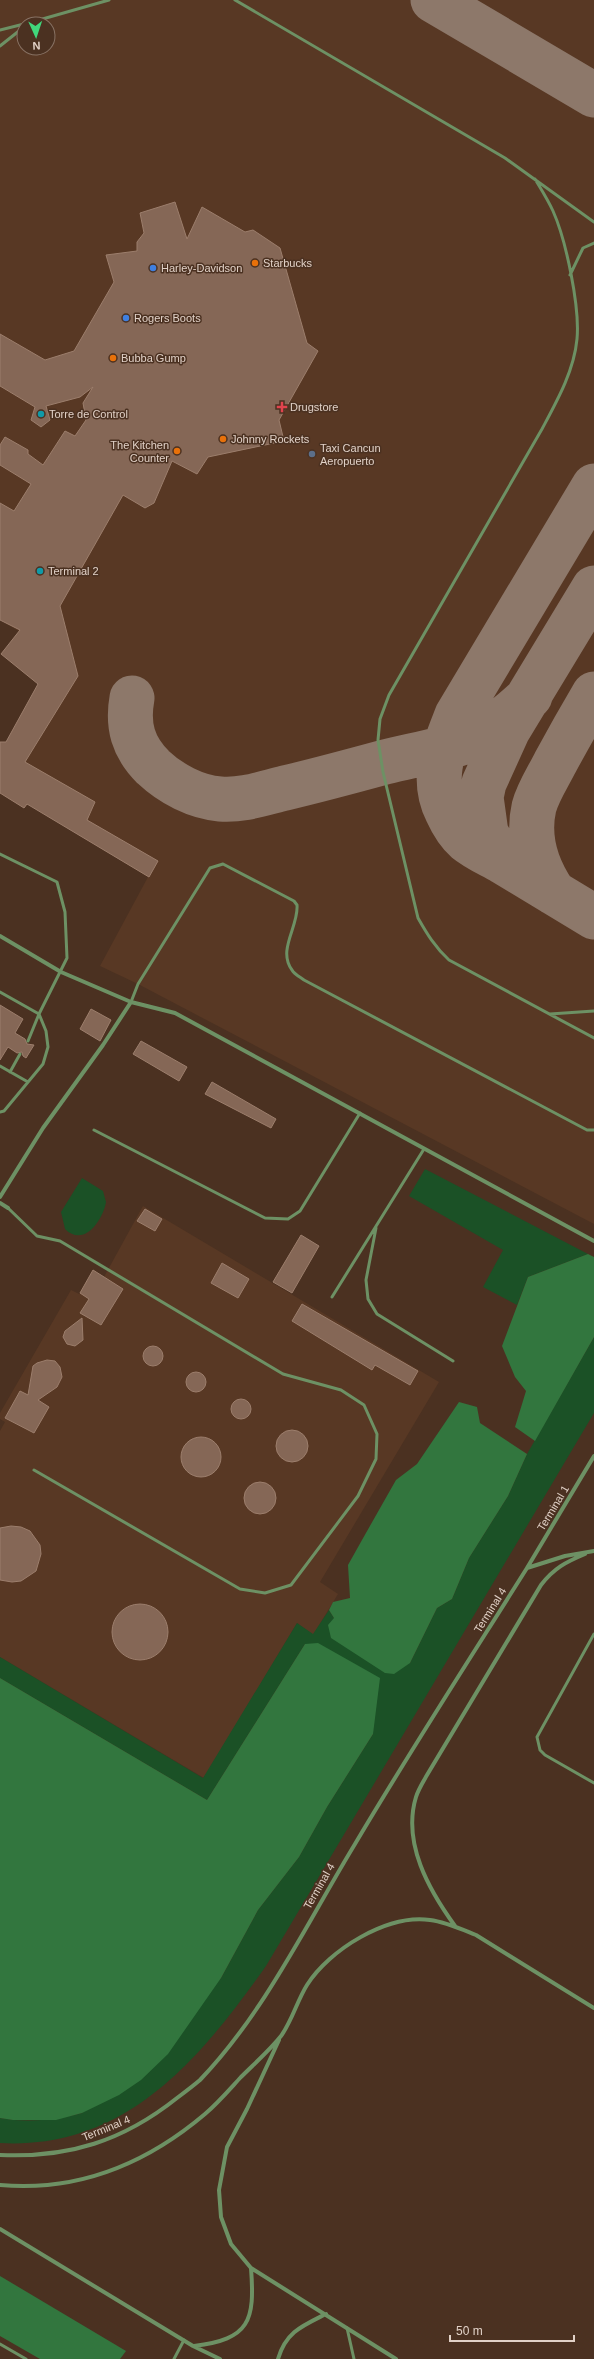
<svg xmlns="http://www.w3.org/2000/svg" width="594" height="2359" font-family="Helvetica,sans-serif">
  <rect width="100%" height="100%" fill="#4b3121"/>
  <path fill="#583824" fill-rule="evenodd" d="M0,0H594V1224L138,984L100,966L148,877L28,804L24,808L9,798L0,742H6L44,676L27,636L0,620ZM24,24H48V48H24Z
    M143,1206L439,1382L320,1582L338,1594L313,1635L297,1623L204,1778L0,1657V1431L5,1422L0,1419V1413L71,1290L79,1294L93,1270L104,1277Z"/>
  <path fill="#1b5126" d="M425,1169L588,1254L528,1277L517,1305L483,1287L503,1250L409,1196Z
    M82,1178L103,1191L106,1202C103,1220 84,1248 65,1229L61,1212Z
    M594,1337V1413L266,1966C200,2059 126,2150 0,2143V2118C28,2123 55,2120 82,2113L221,1978L258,1910L299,1857L327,1807L373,1734L305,1644L207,1800L0,1678V1657L203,1778L297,1623L313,1634L329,1610L334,1618L410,1663L437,1608L452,1599L469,1558L508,1496L527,1454Z"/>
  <path fill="#32763e" d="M588,1254L594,1257V1337L535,1441L515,1427L526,1391L515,1377L502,1346L528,1277Z
    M459,1402L477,1407L480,1423L527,1454L508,1496L469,1558L452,1599L437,1608L410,1663L394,1674L385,1673L331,1638L328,1625L334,1618L329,1610L333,1602L350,1598L348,1565L362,1540L396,1480L417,1464Z
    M318,1643L380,1678L373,1734L327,1807L299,1857L258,1910L221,1978L168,2054L141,2080L119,2095L82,2113L56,2120H13L0,2118V1678L207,1800L305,1644Z
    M0,2276L126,2351L120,2359H40L0,2336Z"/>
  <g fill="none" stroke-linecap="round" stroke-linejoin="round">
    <path stroke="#8d786a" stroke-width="45" d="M433,0L594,95
      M594,588L508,730L484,783L481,797L486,833L503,862L594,917
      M132,698C127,726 133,747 153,767C171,784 196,797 220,799C242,801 264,793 285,788C319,780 352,771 385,762C412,755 450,749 475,738C496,727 513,712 530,696
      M503,862C491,855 477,849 466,840C457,832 452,823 447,812C430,778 444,748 457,715L594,486
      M554,893C537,868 527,838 534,807C538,792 548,777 555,763C568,739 581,716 594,694"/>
  </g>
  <path fill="#856756" stroke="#9c7e6c" d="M175,202L187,239L202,207L245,232L253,230L280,248L307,343L318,351L279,420L284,441L208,457L197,474L172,461L154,503L145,508L123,495L60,606L78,676L25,762L95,802L87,820L158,861L149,877L27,804L24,808L0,793V742H6L38,684L1,654L20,630L0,620V503L14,511L31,484L0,465V445L5,437L28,450V454L43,465L65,431L75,436L86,420L83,403L93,387L80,397L46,406L50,420L41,427L31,420L35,407L0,386V334L45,360L74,351L114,282L106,255L137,251V242L144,233L140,213Z
    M0,1005L23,1019L15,1033L25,1039L27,1044L34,1045L26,1058L23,1056L22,1052L17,1053L8,1047L0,1060Z
    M91,1009L111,1020L100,1041L80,1029Z
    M141,1041L187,1067L179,1081L133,1054Z
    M212,1082L276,1119L271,1128L205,1094Z
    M145,1209L162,1219L155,1231L137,1221Z
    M301,1235L319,1246L292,1293L273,1282Z
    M222,1263L249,1279L238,1298L211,1283Z
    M93,1270L123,1289L101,1325L80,1313L89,1299L80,1293Z
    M302,1304L418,1371L410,1385L375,1365L372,1370L292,1321Z
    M82,1318L83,1340L75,1346L67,1344L63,1337L65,1331Z
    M143 1356a10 10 0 1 1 20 0a10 10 0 1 1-20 0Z
    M47,1360L55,1361L60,1367L62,1377L57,1387L38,1400L49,1407L34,1433L5,1418L20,1391L28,1395L33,1366L37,1363Z
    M186 1382a10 10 0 1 1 20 0a10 10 0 1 1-20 0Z
    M231 1409a10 10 0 1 1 20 0a10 10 0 1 1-20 0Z
    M276 1446a16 16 0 1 1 32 0a16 16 0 1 1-32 0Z
    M181 1457a20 20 0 1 1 40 0a20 20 0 1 1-40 0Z
    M244 1498a16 16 0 1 1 32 0a16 16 0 1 1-32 0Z
    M11,1526L21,1527L30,1531L40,1545L41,1554L36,1571L21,1581L12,1582L0,1580V1528Z
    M112 1632a28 28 0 1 1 56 0a28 28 0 1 1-56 0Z"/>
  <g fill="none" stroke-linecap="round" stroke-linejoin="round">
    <path stroke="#6d9164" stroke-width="3" d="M235,0L505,158L594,222
      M25,24L109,0
      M0,30L24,24
      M0,46L24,27
      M535,179C541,189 548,200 553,211C566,240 580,307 577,339C574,371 557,401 542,429L389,695L380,719L378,740L383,772L418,918C427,934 435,947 449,960L594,1038
      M570,275L583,248L594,243
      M0,854L57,882L65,912L67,958L39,1014L28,1041
      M0,992L39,1014L46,1031L48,1047L43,1064L4,1111L0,1112
      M131,1002L138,984L210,868L223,864L294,901L297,905C299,926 277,950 292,970C294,974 300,977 304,980L587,1130H594
      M550,1014L594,1011
      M0,1066L28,1082
      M10,1072L20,1054
      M94,1130L265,1218L288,1219L300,1211L360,1113
      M8,1208L37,1236L60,1241L283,1374L341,1390L364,1405L377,1434L376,1459L358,1496L291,1585L265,1593L240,1589L34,1470
      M376,1228L366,1280L368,1299L377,1314L453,1361
      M332,1297L424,1149
      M594,1634L537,1737L540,1750L545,1755L594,1783
      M347,2328L354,2359
      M0,2344L26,2359
      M174,2359L184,2340"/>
    <path stroke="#6d9164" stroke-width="4" d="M0,936L61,972L131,1002L175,1013L594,1241
      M0,1197L43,1128L103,1045L131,1002
      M0,1203L8,1208
      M527,1568L594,1456
      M455,1926C429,1890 402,1843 416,1797C418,1790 423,1782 427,1775L541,1585C554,1568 566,1562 585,1554
      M279,2040L247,2109L227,2147L219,2190L221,2217L231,2244L251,2268L396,2359
      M0,2155C69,2158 123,2141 177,2098C185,2092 193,2086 200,2080C265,2012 307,1923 355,1844C410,1751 469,1660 527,1568L565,1556L594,1551
      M0,2185C78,2192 146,2164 205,2114C218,2103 229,2090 241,2077C254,2064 269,2051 281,2036C292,2021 297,2001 307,1985C329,1950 387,1914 430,1920C446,1922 461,1929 476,1935L594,2008
      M0,2229L193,2346L220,2359
      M194,2346C250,2339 255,2321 251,2268
      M278,2359C286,2332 302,2326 326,2314"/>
  </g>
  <g fill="#e8710a" stroke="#4b3121" stroke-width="1.5">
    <circle cx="255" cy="263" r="4"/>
    <circle cx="113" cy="358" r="4"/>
    <circle cx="223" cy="439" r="4"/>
    <circle cx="177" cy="451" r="4"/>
  </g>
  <g fill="#3f7fe0" stroke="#4b3121" stroke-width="1.5">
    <circle cx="153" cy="268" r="4"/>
    <circle cx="126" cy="318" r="4"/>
  </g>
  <path fill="#e0444e" stroke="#4b3121" stroke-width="1.5" d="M280 401h4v4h4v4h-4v4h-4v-4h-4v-4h4z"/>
  <g fill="#0f9aa8" stroke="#4b3121" stroke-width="1.5">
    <circle cx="41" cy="414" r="4"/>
    <circle cx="40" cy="571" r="4"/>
  </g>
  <circle fill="#5c6f8a" stroke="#4b3121" stroke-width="1.5" cx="312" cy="454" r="4"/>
  <g text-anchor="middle" stroke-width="3" stroke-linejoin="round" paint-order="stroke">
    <g font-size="11" fill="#e1d1c7" stroke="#4b3121" text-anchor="start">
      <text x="263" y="267">Starbucks</text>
      <text x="161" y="272">Harley-Davidson</text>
      <text x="134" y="322">Rogers Boots</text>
      <text x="121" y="362">Bubba Gump</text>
      <text x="290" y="411">Drugstore</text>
      <text x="49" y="418">Torre de Control</text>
      <text x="231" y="443">Johnny Rockets</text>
      <text x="169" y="449" text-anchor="end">The Kitchen<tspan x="169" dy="13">Counter</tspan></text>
      <text x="320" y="452">Taxi Cancun<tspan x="320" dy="13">Aeropuerto</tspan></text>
      <text x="48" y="575">Terminal 2</text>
    </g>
    <g font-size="11" fill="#e1d1c7" stroke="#4b3121">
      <text transform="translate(553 1508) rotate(-59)" y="4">Terminal 1</text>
      <text transform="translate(490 1610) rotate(-58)" y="4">Terminal 4</text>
      <text transform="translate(319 1886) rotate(-60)" y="4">Terminal 4</text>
      <text transform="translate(106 2128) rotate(-22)" y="4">Terminal 4</text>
    </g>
  </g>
  <g transform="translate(36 36) rotate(177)"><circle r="19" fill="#4b3121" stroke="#877163"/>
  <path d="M0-3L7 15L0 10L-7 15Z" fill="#41d77c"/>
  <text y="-6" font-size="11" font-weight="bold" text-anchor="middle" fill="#e1d1c7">N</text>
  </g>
  <path d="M450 2335v6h124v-6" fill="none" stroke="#e1d1c7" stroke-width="2"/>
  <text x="456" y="2335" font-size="12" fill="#e1d1c7" stroke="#4b3121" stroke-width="3" paint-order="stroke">50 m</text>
</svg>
